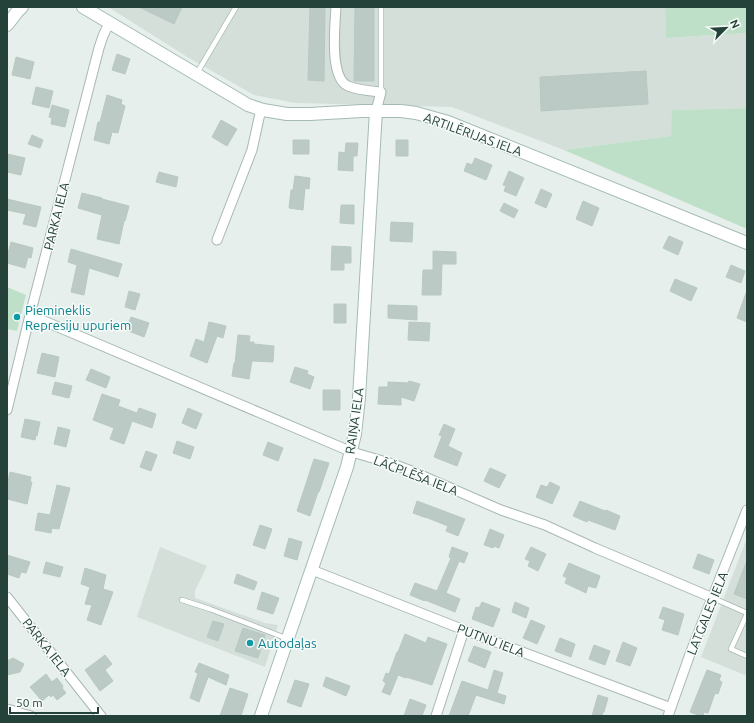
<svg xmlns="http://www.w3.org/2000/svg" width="754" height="723" font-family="Ubuntu,sans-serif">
  <rect width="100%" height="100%" fill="#e6efeb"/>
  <path fill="#d4dfda" d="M108,7H665L666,38L747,33V108L673,110L671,136L564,150L452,107L296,103L254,95L189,58Z
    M747,538V676L701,657Z
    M160,547L207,566L195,591V598L265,623L278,625L265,667L137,617Z"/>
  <path fill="#bfe0c8" d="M665,7H747V33L666,38Z
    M747,108V229L564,150L671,136L672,110Z
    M7,287L26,295L17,331L7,329Z"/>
  <path fill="#bbcac4" stroke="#b8c9c2" d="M139,7H182L174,24Z
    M310,7H325L324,81L308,80Z
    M355,7H374V81H354Z
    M117,54L130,59L125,74L112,70Z
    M16,57L34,62L30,79L12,75Z
    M646,71L648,104L541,111L540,77Z
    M36,87L53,91L49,108L32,104Z
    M107,95L122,100L121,104L125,106L118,133L112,132L109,144L94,140L98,122H100Z
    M52,105L69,110L65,127L51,124L52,118L49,117Z
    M221,120L237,129L227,146L212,137Z
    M32,135L43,140L40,148L28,144Z
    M293,140H309V154H293Z
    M396,140H408V156H396Z
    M346,143H358L357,156H353V171L338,170L339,152L345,153Z
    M7,154L25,158L21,175L7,172Z
    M475,158L492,165L486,180L464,171L467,163L472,165Z
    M509,171L524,178L516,196L504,191L506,186L503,185Z
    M159,172L178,177L176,187L156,182Z
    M295,176L310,178L309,189L305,188L303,210L289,208L291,190H293Z
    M541,189L552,194L546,208L535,203Z
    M82,193L102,198V199L129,206L125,221H124L119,244L97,239L102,215L78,208Z
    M7,199L41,207L36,227L23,224L26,214L7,210Z
    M583,201L599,208L592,226L576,219Z
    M504,203L518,210L514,218L500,211Z
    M341,205H354V224L340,223Z
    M391,222L413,223L412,242L390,241Z
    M669,236L683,242L678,255L663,248Z
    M11,242L33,248L31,258L28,257L25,268L7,263V257Z
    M332,246L351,247V263H344V270H331Z
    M71,249L122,264L118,277L89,268L84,295L71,292L77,265L68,262Z
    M433,251L456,252V264H442L441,295H422L423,270H433Z
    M731,265L745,271L741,283L726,277Z
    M675,279L697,288L691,301L670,291Z
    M129,291L140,294L135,310L125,307Z
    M746,293H747V322L737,318Z
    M334,304H346V323H334Z
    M388,305L417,306V320L388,318Z
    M131,317L149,323L144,337L126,330Z
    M209,322L226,326L223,338L217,336L207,363L190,356L196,339L204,342Z
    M409,322L430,323L429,341L408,340Z
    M238,335L250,336L249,342H254V344L274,346L273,362L252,361L249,379L232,376L234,363H235Z
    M42,353L59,357L55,377L37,373Z
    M295,367L308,371L307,374L314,377L310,389L290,382Z
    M91,369L110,377L106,388L86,380Z
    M409,381L420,384L414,401L401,397V405L378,404L379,387H388V382L408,383Z
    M55,382L72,386L69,398L52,394Z
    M323,390H340V410H323Z
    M102,394L120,400L118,406L137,413L139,408L156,414L152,428L132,421L124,444L110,439L114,428L93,420Z
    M188,408L202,414L196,429L182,423Z
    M25,419L40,422L37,436L36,435L35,440L21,437Z
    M444,424L455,429L448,446L462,453L457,466L434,457L442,436L439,435Z
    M58,427L70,430L66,447L54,444Z
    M177,441L194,447L190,459L173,453Z
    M268,442L283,448L278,461L263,455Z
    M146,451L157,455L151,471L140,467Z
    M314,459L329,463L319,492H318L310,516L297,511Z
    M490,468L506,475L499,488L484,481Z
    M10,472L31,477L30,482H32L27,504L7,499V486Z
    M550,482L560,487L552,504L536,497L541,485L547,487Z
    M57,485L70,488L59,529L52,528L51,533L35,530L38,513L50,515Z
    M417,501L465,519L458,536L446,531L448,526L428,518L424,517L413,513Z
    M580,501L605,511L606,510L620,516L615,530L588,520L587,522L573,516Z
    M260,525L272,529L265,549L253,545Z
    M490,529L504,535L499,548L494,546L493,548L484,545Z
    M289,538L302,542L297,560L284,556Z
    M452,547L468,553L464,563L459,561L446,593L460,599L455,612L425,600V601L410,595L415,583L437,591L451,558L449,557Z
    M531,547L546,554L538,571L528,566L530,561L525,559Z
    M698,554L714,560L709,574L693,568Z
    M7,555L30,562L26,573L21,572L19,578L7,574Z
    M46,562L63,567L60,577L43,573Z
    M569,563L590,572L600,576L596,588L588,586L586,593L565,583L567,578L563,576Z
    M746,563H747V599L734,594Z
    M85,568L106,575L103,589L113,592L101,625L87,620L92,605L85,604L90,587L81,584Z
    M237,574L257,582L254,590L234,583Z
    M262,592L279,598L273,614L257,609Z
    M482,602L500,609L493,627L472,619L476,607L479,608Z
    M515,602L529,608L526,618L512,612Z
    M663,607L684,614L678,635L662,630L665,620L659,618Z
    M531,620L545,626L537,644L523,638Z
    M213,621L224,624L218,641L207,637Z
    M243,628L265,635L258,658L235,651Z
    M405,634L426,643L428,637L447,644L432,685L406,677V678L398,675L390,695L382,692L386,683L383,681L386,673L389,674L397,652H398Z
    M560,638L575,644L571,657L555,651Z
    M623,642L637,648L630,666L616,661Z
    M594,645L610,651L605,665L589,659Z
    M474,646L491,652L485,668L468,661Z
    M105,655L112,664L105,670L113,681L100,691L85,670Z
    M13,658L24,664L20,672L7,675V661Z
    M199,663L229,675L226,685L208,677L199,702L190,698L198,673L195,672Z
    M494,670L503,673L497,693L506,696L504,704L476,695L468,716H449L462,681L488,690Z
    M707,670L721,675L719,680L722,682L718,694L715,693L708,713L704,712L703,716H701L690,712Z
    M46,674L52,682L57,678L63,686L62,688L66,693L57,700L53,695L51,697L49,695L42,701L30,687Z
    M326,677L350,686L346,696L323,686Z
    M295,680L309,684L301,707L287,702Z
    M230,688L248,694L241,716H220Z
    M598,695L608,698L604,712H603L602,716H592Z
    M410,699L426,705L422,716H404Z"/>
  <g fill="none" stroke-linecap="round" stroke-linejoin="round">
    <defs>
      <path id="lane" d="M381,7V92
        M197,73L236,7
        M713,598L747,613
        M182,600L210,609L288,639
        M747,614L731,649L747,656"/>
      <path id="street" d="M336,7C335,25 329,78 348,86C357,90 371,91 381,92L376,111
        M217,240L252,150L261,109
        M30,315L352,452L393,464L414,472L501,510L545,525L595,548L713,598
        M7,410L30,315L99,48L103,36L109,23
        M312,570L464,630L671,708
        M7,597L101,716
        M7,709L31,716
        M436,716L464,630
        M668,716L690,654L747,510"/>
      <path id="secondary" d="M83,7L248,105L263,110L287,114H310L362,111H401L416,113L448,122L747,243
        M7,25L17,12L22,7
        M261,716L347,467L355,434L359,398L376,111"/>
    </defs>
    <use href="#lane" stroke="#a8b8b2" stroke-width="6"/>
    <use href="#street" stroke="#a8b8b2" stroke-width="11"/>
    <use href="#secondary" stroke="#a4bbb3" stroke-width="14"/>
    <use href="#lane" stroke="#fff" stroke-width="4.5"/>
    <use href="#street" stroke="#fff" stroke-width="9"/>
    <use href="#secondary" stroke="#fff" stroke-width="12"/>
  </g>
  <g fill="#0f9aa8" stroke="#f7fbf9" stroke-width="1.5">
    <circle cx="17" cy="317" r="4"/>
    <circle cx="250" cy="643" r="4"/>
  </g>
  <g text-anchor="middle" stroke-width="3" stroke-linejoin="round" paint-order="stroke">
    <g font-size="13" fill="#24423a" stroke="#f7fbf9">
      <text transform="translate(473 134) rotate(20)" y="5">ARTILĒRIJAS IELA</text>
      <text transform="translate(56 216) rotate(-76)" y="5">PARKA IELA</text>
      <text transform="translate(354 421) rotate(-82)" y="5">RAIŅA IELA</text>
      <text transform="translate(416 475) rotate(21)" y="5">LĀČPLĒŠA IELA</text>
      <text transform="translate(707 613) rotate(-68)" y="5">LATGALES IELA</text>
      <text transform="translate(491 640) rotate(21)" y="5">PUTNU IELA</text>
      <text transform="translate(47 647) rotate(52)" y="5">PARKA IELA</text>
    </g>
    <g font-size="13" fill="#0d838f" stroke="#f7fbf9" text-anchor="start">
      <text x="25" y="315">Piemineklis<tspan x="25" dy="15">Represiju upuriem</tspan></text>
      <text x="258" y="648">Autodaļas</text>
    </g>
  </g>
  <rect width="754" height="723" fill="none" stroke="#24423a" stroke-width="16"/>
  <g transform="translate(726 28) rotate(66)" stroke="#f7fbf9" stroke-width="3" paint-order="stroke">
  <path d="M0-3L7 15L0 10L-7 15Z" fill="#24423a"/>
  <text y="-6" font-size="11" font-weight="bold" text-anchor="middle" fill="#24423a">N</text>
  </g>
  <path d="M10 707v6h88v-6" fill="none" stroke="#24423a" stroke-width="2"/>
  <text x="16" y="707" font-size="12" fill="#24423a" stroke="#f7fbf9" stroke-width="3" paint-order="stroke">50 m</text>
</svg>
